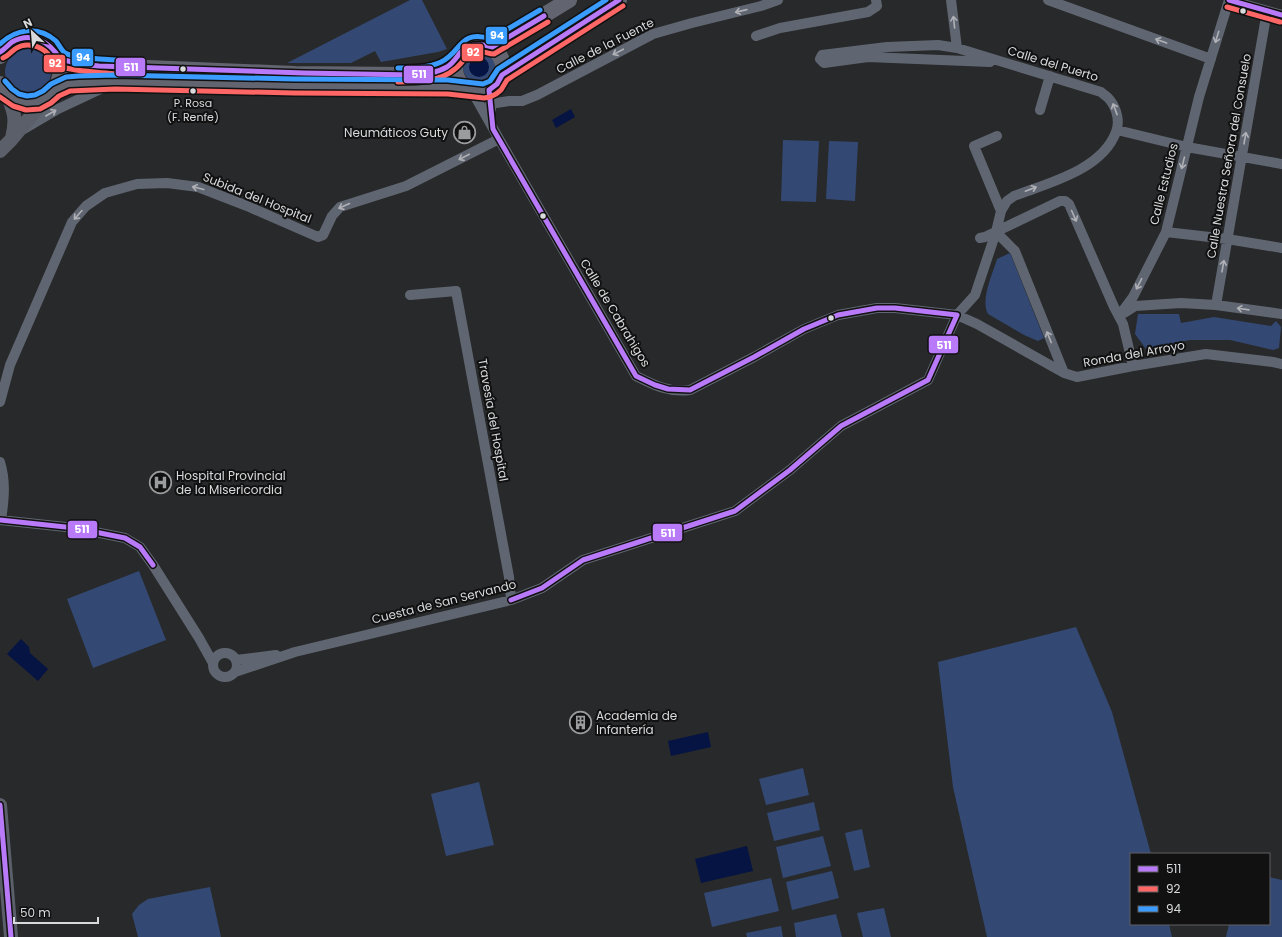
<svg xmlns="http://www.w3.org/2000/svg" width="1282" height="937" font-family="Poppins,sans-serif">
  <rect width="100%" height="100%" fill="#28292a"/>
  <path fill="#334974" d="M410,0H422L447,49L438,52L381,62L375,51L351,63H287Z
    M5 72a23 23 0 1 1 46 0a23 23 0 1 1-46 0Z
    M463 67a16 16 0 1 1 32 0a16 16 0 1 1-32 0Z
    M783,140L819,141L816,202L781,201Z
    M829,141L858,142L855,201L826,199Z
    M1010,253L1044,338L1038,341L1024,335L988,314C980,300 993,273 997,259Z
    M1138,314H1179L1181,323L1214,317L1271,326L1276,321L1281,327L1279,348L1273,350L1230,340H1190L1146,349L1135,334Z
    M139,571L166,640L93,668L67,599Z
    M1076,627L1112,712L1151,854H1131V924H1169L1172,937H987L953,787L938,662Z
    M803,768L809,795L766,805L759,779Z
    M479,782L494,845L446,856L431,794Z
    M814,802L820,830L774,841L767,813Z
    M862,829L870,867L854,871L845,833Z
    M823,836L831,866L783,878L776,847Z
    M832,871L839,898L792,910L786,882Z
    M1269,877L1282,880V937H1226L1229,924H1269Z
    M771,878L779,911L712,927L704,893Z
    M210,887L221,937H138L132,914L139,905L148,899Z
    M884,908L891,937H863L857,913Z
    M836,914L842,937H796L794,923Z
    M781,926L783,937H747L746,933Z"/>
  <path fill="#051443" d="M469 67a10 10 0 1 1 20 0a10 10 0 1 1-20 0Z
    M571,109L575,117L556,128L552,120Z
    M21,639L29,647L30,653L48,669L38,681L7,654Z
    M708,732L711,747L671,756L668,741Z
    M747,846L753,871L701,883L695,859Z"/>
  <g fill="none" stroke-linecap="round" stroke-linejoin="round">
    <path stroke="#606671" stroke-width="10" d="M1048,0L1211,59
      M756,36L780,28L868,12L877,6L876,0
      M957,48L938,45L887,47L822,55L820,59L824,63L868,57L990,62
      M489,90L491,109
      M472,91L499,139L636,376C654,385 669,393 690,390L754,357L804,329L838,315L877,308H895L957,315L977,324L1064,373L1077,377L1133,366L1206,354L1273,362L1282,364
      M490,104L509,101H522L537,95L653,34L692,23L761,6L778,0
      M1040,110L1050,76
      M24,129L58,109L107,86
      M1117,130L1187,147L1282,164
      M997,136L974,146L1001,211
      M996,232L1015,251L1064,373
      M1166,232L1227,239L1282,248
      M980,238L985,237L1060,201H1065L1069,204L1114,307L1123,324L1133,366
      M410,295L456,291L509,577L511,600
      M1216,305L1267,11
      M1124,313L1135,306L1181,303L1216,305L1282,314
      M1119,316L1133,297L1166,232L1199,97L1229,0L1282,15
      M0,402L10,365L72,222L86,206L105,193L137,184L167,183L198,187L247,206L318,237L323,235L332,216L340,207L406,186L499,139
      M0,462C6,482 4,500 1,520
      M0,520L75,528L125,538L140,547L153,565L199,638L213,663
      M213 665a12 12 0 1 1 24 0a12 12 0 1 1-24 0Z
      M236,660L276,655
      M235,672L295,652L511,600L542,588L583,560L735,511L790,470L841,426L928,380L957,315L975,295L996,232L1001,211L1007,201L1014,196C1048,183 1102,170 1116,132C1120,122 1117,109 1110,100C1108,97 1104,95 1101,92L957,48L951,0"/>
    <path stroke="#5a5f6a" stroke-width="14" d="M7,94C14,112 17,118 12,138
      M0,151L11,140L47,97
      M0,805L11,937"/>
    <path stroke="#626570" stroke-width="16" d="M455 68a24 24 0 1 1 48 0a24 24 0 1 1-48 0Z
      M492,47L569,0
      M0,56C6,45 17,37 29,38C77,39 67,113 21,101C12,99 4,93 0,84
      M60,59L80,64L99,66L295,74L402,75L433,71L447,67L457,58
      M502,75L619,0
      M55,90L68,84L115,82L294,86L448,87L468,89"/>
    <defs>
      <path id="bus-1" d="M1229,0L1282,15
        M0,52C5,49 8,45 12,42C32,31 50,42 60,59L80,64L99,66L304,73L414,75C425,74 437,73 447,67C453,63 456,58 460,53C469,43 480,43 492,47L544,16
        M0,520L75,528L125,538L140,547L153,565
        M511,600L542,588L583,560L735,511L790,470L841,426L928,380L957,315L895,308H877L838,315L804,329L754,357L690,390L668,389L655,385L636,376L493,129L489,90L497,84L502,75L619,0
        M0,805L11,937"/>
      <path id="bus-2" d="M1227,7L1280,22
        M3,58C8,56 11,52 15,49C26,42 40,45 48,54C52,58 53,64 58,66C77,72 97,72 116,74
        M398,82C417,82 440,82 455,69C462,64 466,55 473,52C481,49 487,54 494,54L548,22
        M0,97L13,106L26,110L40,109L51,103L59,96L70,91L115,89L294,93L448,94L484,98L490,97L496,94L501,90L507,80L623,6"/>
      <path id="bus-3" d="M0,44C16,29 38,25 56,41C59,45 62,51 65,53C75,59 105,59 118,60
        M398,68C412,68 428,68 441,62C462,52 459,29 491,39L540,10
        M5,81L12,89L19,94L27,96L35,95L43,91L51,84L66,77L79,76L115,75L294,79L448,80L483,84L490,81L498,69L606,0"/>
    </defs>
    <use href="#bus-1" stroke="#111112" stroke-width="8"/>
    <use href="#bus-2" stroke="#111112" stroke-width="8"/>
    <use href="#bus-3" stroke="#111112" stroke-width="8"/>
    <use href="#bus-1" stroke="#b97af9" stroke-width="5"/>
    <use href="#bus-2" stroke="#f66" stroke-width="5"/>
    <use href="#bus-3" stroke="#3a9cff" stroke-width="5"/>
  </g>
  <defs><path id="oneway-shaft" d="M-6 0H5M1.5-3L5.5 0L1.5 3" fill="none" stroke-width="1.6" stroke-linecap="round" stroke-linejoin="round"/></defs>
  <g stroke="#afb1b6">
    <use href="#oneway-shaft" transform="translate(741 11) rotate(167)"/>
    <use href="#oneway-shaft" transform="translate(954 22) rotate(-96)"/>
    <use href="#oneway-shaft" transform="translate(1217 37) rotate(107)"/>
    <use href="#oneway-shaft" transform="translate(1161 41) rotate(-160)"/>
    <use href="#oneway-shaft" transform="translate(618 52) rotate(152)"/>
    <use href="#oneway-shaft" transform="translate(1115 109) rotate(-111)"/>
    <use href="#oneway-shaft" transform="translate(51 113) rotate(-30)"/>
    <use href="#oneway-shaft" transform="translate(1245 138) rotate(-80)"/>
    <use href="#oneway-shaft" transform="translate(464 157) rotate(153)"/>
    <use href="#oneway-shaft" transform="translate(1183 163) rotate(104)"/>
    <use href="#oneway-shaft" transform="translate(198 188) rotate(-166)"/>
    <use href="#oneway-shaft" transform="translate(1031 189) rotate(-21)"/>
    <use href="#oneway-shaft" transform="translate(344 206) rotate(156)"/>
    <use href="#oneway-shaft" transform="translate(78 215) rotate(132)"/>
    <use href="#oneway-shaft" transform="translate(1074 216) rotate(66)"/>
    <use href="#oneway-shaft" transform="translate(1223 266) rotate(-80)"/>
    <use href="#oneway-shaft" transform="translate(1139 284) rotate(117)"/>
    <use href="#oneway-shaft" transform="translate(1243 309) rotate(-172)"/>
    <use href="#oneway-shaft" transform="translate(1049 337) rotate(-112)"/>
  </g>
  <defs>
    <symbol id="shop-ring" viewBox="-11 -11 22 22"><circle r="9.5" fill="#111112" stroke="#9b9c9d" stroke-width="1.5"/><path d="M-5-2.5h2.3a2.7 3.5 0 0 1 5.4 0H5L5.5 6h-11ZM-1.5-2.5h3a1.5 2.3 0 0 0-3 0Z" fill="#9b9c9d"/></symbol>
    <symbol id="hospital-ring" viewBox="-11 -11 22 22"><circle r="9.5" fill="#111112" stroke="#9b9c9d" stroke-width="1.5"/><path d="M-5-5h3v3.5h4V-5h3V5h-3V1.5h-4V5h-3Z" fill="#9b9c9d"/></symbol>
    <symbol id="building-ring" viewBox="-11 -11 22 22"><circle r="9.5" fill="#111112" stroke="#9b9c9d" stroke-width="1.5"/><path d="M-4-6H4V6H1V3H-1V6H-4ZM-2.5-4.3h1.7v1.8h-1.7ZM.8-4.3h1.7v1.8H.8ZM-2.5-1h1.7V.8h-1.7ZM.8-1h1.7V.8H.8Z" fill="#9b9c9d"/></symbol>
  </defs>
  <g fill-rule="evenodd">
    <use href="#shop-ring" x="452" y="120" width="25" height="25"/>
    <use href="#hospital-ring" x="148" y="470" width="25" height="25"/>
    <use href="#building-ring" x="568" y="710" width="25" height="25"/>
  </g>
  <g fill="#d9dadb" stroke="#111112" stroke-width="1.5">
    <circle cx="1243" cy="11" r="3.5"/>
    <circle cx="183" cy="69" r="3.5"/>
    <circle cx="193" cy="91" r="3.5"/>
    <circle cx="543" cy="216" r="3.5"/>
    <circle cx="831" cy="318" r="3.5"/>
  </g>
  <g text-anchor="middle" stroke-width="4" stroke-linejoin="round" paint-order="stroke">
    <g font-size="11" fill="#d9dadb" stroke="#111112">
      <text x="193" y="107">P. Rosa<tspan x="193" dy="14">(F. Renfe)</tspan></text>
    </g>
    <g font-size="12" fill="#d9dadb" stroke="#111112">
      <text transform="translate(605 46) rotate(-27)" y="4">Calle de la Fuente</text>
      <text transform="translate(1053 64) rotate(17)" y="4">Calle del Puerto</text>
      <text transform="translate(1229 156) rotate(-80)" y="4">Calle Nuestra Señora del Consuelo</text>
      <text transform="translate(1164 184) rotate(-76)" y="4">Calle Estudios</text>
      <text transform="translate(257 198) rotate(22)" y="4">Subida del Hospital</text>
      <text transform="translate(615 313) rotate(59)" y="4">Calle de Cabrahigos</text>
      <text transform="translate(1134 354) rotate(-10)" y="4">Ronda del Arroyo</text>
      <text transform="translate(493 420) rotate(80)" y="4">Travesía del Hospital</text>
      <text transform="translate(444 602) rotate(-14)" y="4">Cuesta de San Servando</text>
    </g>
    <g font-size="12" fill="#d9dadb" stroke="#111112" text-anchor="start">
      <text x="448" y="137" text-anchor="end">Neumáticos Guty</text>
      <text x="176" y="480">Hospital Provincial<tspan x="176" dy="14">de la Misericordia</tspan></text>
      <text x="596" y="720">Academia de<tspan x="596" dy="14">Infantería</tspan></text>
    </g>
  </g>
  <g stroke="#111112" stroke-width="1.5">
    <rect x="485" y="26" width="23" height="19" rx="4" fill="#3a9cff"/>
    <rect x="461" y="43" width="23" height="19" rx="4" fill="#f66"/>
    <rect x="71" y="48" width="23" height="19" rx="4" fill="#3a9cff"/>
    <rect x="43" y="54" width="23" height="19" rx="4" fill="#f66"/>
    <rect x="115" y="57" width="31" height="20" rx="4" fill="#b97af9"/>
    <rect x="403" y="65" width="31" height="19" rx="4" fill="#b97af9"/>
    <rect x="928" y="335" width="31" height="19" rx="4" fill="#b97af9"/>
    <rect x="67" y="520" width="31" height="19" rx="4" fill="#b97af9"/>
    <rect x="652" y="523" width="31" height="19" rx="4" fill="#b97af9"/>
  </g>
  <g font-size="11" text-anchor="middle" font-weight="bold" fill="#fff">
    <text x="497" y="39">94</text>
    <text x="473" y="56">92</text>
    <text x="83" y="61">94</text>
    <text x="55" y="67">92</text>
    <text x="131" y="71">511</text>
    <text x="419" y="78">511</text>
    <text x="944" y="349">511</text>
    <text x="82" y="533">511</text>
    <text x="668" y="537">511</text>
  </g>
  <rect x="1130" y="853" width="140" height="72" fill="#111112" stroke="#616162"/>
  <rect x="1138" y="866" width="20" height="6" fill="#b97af9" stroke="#616162"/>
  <text x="1166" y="873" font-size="12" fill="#d9dadb">511</text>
  <rect x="1138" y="886" width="20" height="6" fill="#ff6666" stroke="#616162"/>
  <text x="1166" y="893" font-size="12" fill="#d9dadb">92</text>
  <rect x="1138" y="906" width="20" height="6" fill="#3a9cff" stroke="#616162"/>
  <text x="1166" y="913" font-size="12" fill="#d9dadb">94</text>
  <g transform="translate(32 32) rotate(334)" stroke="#111112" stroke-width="3" paint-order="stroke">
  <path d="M0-3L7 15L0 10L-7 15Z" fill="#d9dadb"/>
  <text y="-6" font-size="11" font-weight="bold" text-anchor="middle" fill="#d9dadb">N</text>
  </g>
  <path d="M14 917v6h84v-6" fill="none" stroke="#d9dadb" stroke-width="2"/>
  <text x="20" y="917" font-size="12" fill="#d9dadb" stroke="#111112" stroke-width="3" paint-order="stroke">50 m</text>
</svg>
